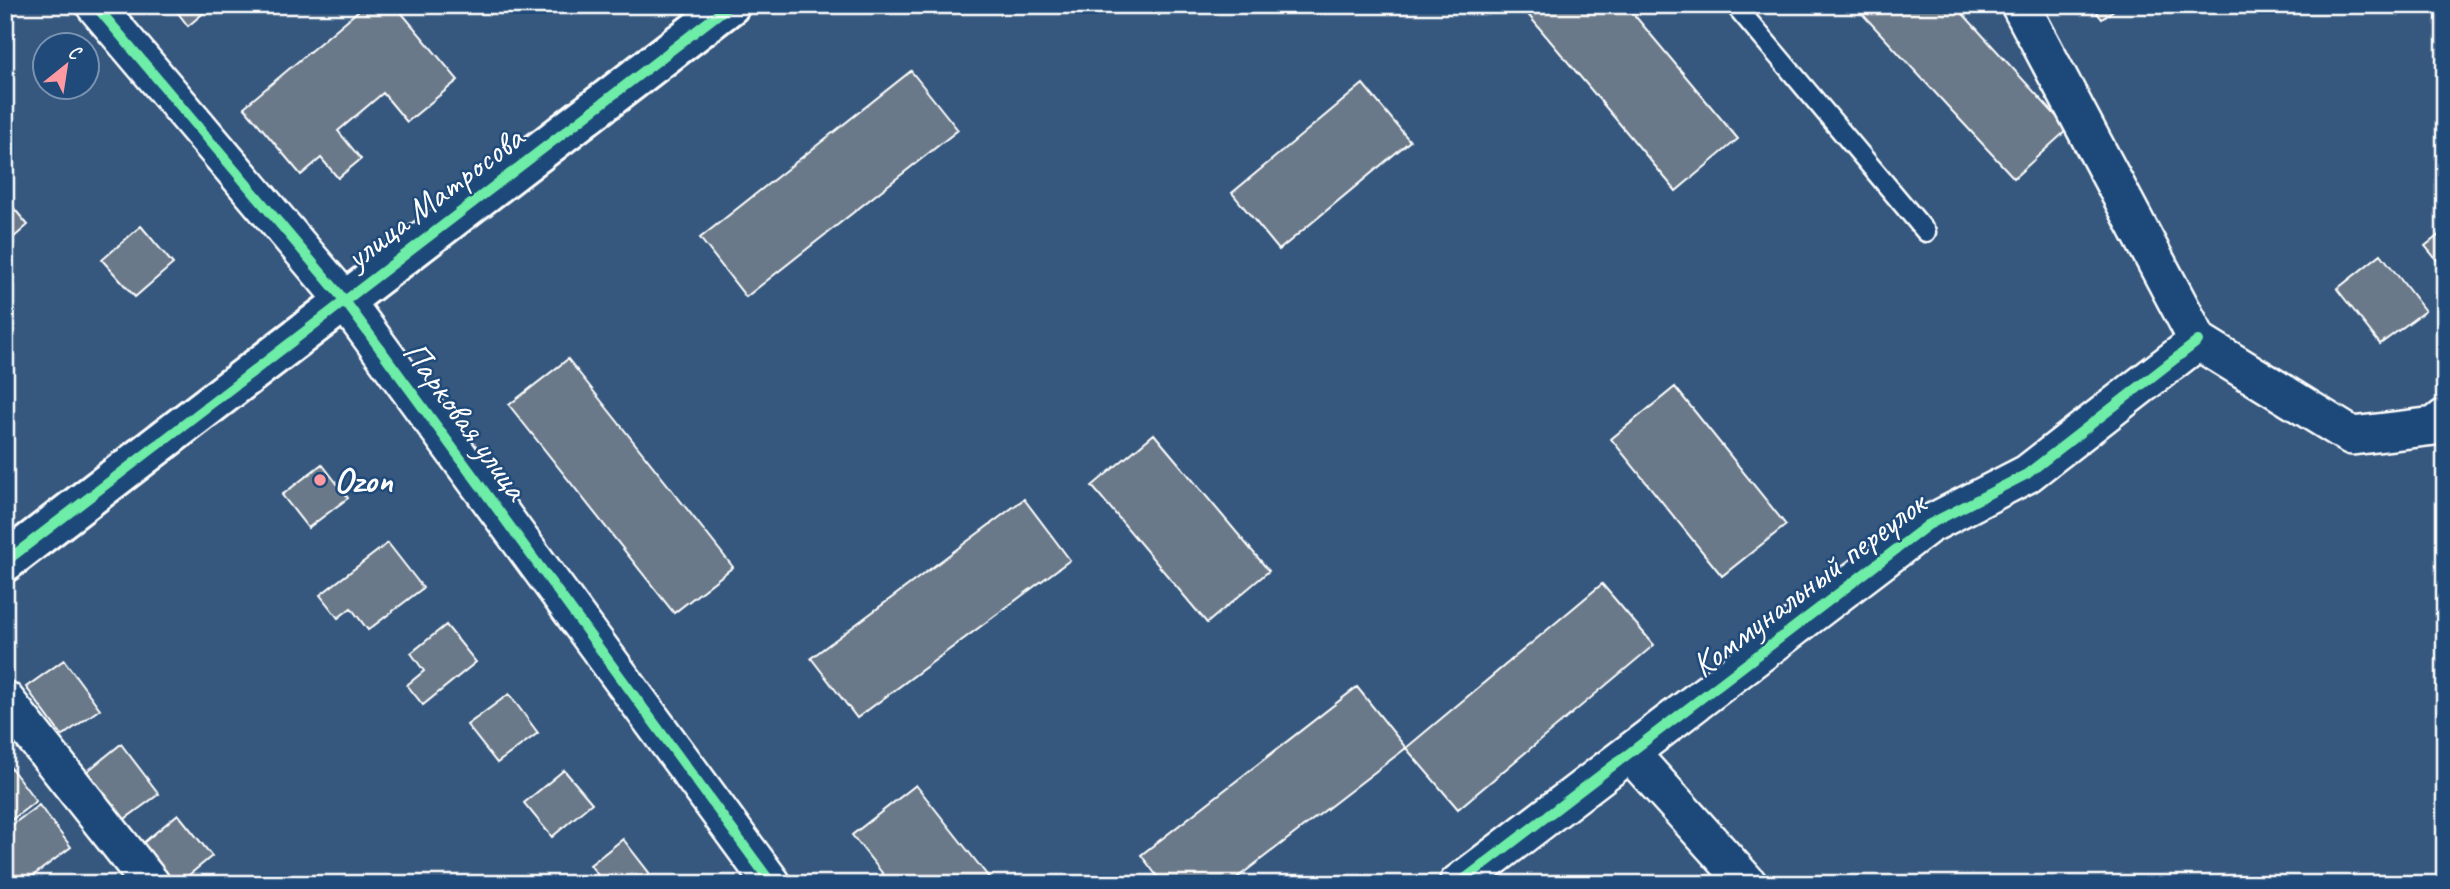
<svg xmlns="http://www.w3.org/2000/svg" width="2450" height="889" font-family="Caveat,sans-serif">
  <rect width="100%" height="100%" fill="#36587e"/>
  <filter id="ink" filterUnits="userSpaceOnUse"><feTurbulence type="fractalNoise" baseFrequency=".0143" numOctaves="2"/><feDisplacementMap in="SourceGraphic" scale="14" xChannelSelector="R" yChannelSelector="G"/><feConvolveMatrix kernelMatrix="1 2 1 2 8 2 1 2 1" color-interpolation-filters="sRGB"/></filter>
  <g filter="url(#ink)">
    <path fill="#6a7989" stroke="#fff" stroke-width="2" d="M172,5H213L188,26Z
      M365,5H395L458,80L407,122L383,93L338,131L361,159L338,178L321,158L301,175L244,107Z
      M1151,5H1171L1159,15Z
      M1520,5H1626L1738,139L1676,191Z
      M1854,5H1955L2068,129L2014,178Z
      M2091,5H2120L2102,19Z
      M911,71L958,130L746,297L700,238Z
      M1363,84L1410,141L1279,250L1232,193Z
      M5,198L28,225L5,245Z
      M141,226L173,264L135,297L102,260Z
      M2445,230V270L2425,246Z
      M2381,254L2425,311L2380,344L2337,289Z
      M568,359L733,567L674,613L509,405Z
      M1675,387L1786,525L1722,576L1611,439Z
      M1154,434L1269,571L1207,623L1092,486Z
      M322,464L348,498L308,528L282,495Z
      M1024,499L1070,560L857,718L811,658Z
      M388,543L423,588L368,630L351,608L338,618L320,595Z
      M1602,584L1654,645L1458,809L1406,748Z
      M446,625L476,662L423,705L407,685L424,671L411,653Z
      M64,660L100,709L62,736L26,687Z
      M1357,687L1406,748L1229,884H1163L1141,855Z
      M509,694L538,733L497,763L467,725Z
      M121,744L159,794L122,821L85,773Z
      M5,760L36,801L5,825Z
      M564,770L592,803L552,837L524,803Z
      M916,785L994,884H891L852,835Z
      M39,805L71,847L22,884H6L5,830Z
      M178,814L212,856L178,884H175L142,844Z
      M623,839L650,874L639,884H605L590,865Z"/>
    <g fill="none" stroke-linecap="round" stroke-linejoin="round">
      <defs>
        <path id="lane" d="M1735,5L1926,232"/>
        <path id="street" d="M95,5L345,301L772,884
          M2020,5L2198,341
          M2198,341L2352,436L2435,426L2445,418
          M5,700L151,884
          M1630,753L1748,884
          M1458,884L1928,525L2027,474L2198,341"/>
        <path id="secondary" d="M5,562L730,5"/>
      </defs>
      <use href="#lane" stroke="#fff" stroke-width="23"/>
      <use href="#street" stroke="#fff" stroke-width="42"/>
      <use href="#secondary" stroke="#fff" stroke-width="44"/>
      <use href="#lane" stroke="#1f4a7a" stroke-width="18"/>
      <use href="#street" stroke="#1f4a7a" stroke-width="37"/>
      <use href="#secondary" stroke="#1f4a7a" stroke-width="38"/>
      <defs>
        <path id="cycleway" d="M95,5L345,301L772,884
          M5,562L730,5
          M1458,884L1928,525L2027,474L2198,341"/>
      </defs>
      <use href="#cycleway" stroke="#1f4a7a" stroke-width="15"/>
      <use href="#cycleway" stroke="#6deda7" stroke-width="10"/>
    </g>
  </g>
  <circle fill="#ff9aa2" stroke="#1f4a7a" stroke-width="2.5" cx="320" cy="480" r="7"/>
  <g text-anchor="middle" stroke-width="5" stroke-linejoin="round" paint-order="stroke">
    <g font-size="35" fill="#fff" stroke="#1f4a7a">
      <text transform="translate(434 197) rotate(-37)" y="12">улица Матросова</text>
      <text transform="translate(466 420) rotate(54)" y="12">Парковая улица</text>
      <text transform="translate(1808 584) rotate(-37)" y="12">Коммунальный переулок</text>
    </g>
    <g font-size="35" font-weight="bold" fill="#fff" stroke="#1f4a7a" text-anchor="start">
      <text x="334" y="492">Ozon</text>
    </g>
  </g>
  <rect width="2450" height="889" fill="none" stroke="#1f4a7a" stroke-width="28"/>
  <rect x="14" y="14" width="2422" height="861" fill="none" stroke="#fff" stroke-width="2.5" filter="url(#ink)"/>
  <g transform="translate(66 66) rotate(30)"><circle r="33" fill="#1f4a7a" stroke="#7992af" stroke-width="2"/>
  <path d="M0-5L12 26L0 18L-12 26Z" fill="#ff9aa2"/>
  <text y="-10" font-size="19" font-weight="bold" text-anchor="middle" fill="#ffffff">С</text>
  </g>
</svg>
